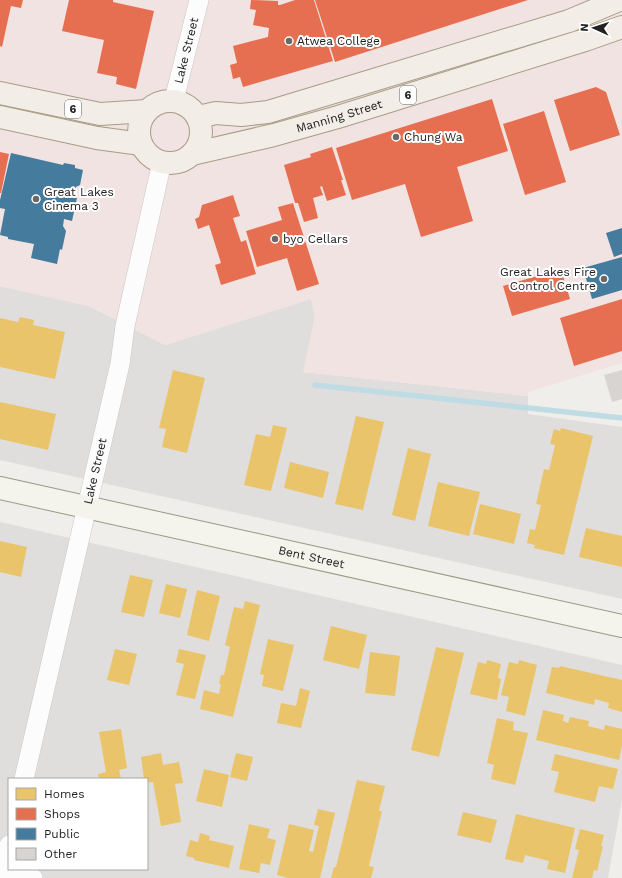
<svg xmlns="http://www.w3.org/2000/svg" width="622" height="878" font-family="'Work Sans',sans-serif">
  <rect width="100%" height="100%" fill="#f0eeeb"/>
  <path fill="#dfdedc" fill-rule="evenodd" d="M0,286L89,306L165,345L311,299L315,316L304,372L528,396V414L622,427V599L0,460Z
    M0,522L622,665V800L608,878H0ZM9,779H147V869H9Z"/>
  <path fill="#f1e3e1" d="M0,0H622V363L528,392V396L303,372L315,316L311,299L165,345L89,306L0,286Z"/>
  <path fill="#e9c46a" d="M20,317L34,320L33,325L65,332L55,379L0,367V318L18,322Z
    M173,370L205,378L187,453L162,447L166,429L159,428Z
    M0,402L56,414L48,450L0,439Z
    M356,416L384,422L363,510L335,504Z
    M273,425L287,428L271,491L244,485L256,434L270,437Z
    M561,428L593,436L564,555L534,548L535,545L527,543L530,529L535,530L541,505L536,504L544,469L549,470L555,445L550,444L554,429L560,431Z
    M408,448L431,454L415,521L392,515Z
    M290,462L329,472L323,498L284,488Z
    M438,482L480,492L469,536L428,526Z
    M480,504L521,514L514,544L473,534Z
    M586,528L622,536V567L579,557Z
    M0,541L27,547L21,577L0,572Z
    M130,575L153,580L144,617L121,612Z
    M166,584L187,589L180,618L159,613Z
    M197,590L220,596L209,641L187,635Z
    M245,601L260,605L233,717L200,709L204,690L219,694L221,684H219L221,675H224L230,647L225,645L234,607L243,609Z
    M331,626L367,635L359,669L323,660Z
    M268,639L294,645L283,691L262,686L264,675L260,674Z
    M436,647L464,653L439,757L411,750Z
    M115,649L137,654L129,685L107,680Z
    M179,649L206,655L195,699L176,695L184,664L176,662Z
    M370,652L400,656L395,696L365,693Z
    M487,660L501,664L498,678L501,679L497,700L470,694L478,662L486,664Z
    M519,660L537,665L525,716L506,711L509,697L501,695L509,662L518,664Z
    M560,666L622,680V712L608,708L609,703L595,699L594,705L546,693L552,667L559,668Z
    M300,688L310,691L301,728L277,723L281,703L296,706Z
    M543,710L564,715L563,721L568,723L570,717L589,721L588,726L604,730L605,725L622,729V745L619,760L536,740Z
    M497,718L514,722L513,730L528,733L515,785L491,779L494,765L487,763Z
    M121,729L127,768L119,770L121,779H99L98,774L106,772L99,732Z
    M161,753L163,765L179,762L183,783L175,784L181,822L161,826L153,782L147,783V779H144L141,757Z
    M236,753L253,757L247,781L230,777Z
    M555,754L618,769L613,789L599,786L595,802L554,792L559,772L551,770Z
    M204,769L229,775L222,807L196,801Z
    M357,780L385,786L379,811H382L369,866L374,867L371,878H331L334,867H336Z
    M318,809L335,813L320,878H288L277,875L289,824L314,830L309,851L313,852L319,826L314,825Z
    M463,812L497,820L491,843L457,835Z
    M516,814L575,828L565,873L547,869L549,861L525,855L523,863L505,859Z
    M249,824L270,829L267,838L276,840L270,865L261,863L259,873L239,869Z
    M580,829L604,835L601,846H603L597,871L594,870L592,878H572L579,850L575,849Z
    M200,833L210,836L209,840L234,846L229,868L194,860V858L186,856L190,840L198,842Z"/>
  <path fill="#e76f51" d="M0,0H23L21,8L11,6L2,47L0,46Z
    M69,0H113V2L154,11L136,89L116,84L117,77L97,73L104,40L62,31Z
    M251,0L278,1V5H280L295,0H314L333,61L243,87L240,77L233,79L230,65L237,63L233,46L268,37L269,28L253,25L256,10L250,9Z
    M315,0H528L335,62Z
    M596,87L606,92L620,135L570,151L554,100Z
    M492,99L508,151L457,167L473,221L421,237L405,184L352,200L336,148Z
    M544,111L566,182L525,195L503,124Z
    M332,147L343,180H341L346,195L327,201L322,186L320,187L323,195L313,198L318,218L304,222L298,203H295L284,165L311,157L310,154Z
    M0,152L9,154L1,193H0Z
    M233,195L240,216L233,218L241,242L246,240L256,274L221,285L215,265L221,263L209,225L198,229L195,219L199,217L202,205Z
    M293,203L319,284L297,291L287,258L257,267L246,231L282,220L278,207Z
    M561,269L570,299L512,316L503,286Z
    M622,299V351L574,366L560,318Z"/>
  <path fill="#457b9d" d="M11,153L63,165L64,163L75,165V168L83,170L80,185L76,187L74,197L77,198L72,221L64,219L63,226L66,231L62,250L60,249L57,264L31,258L34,244L8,239V237L0,235L5,209L0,208V200Z
    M622,228V254L614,257L606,233Z
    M622,257V290L592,299L583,268Z"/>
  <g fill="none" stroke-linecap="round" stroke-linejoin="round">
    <path stroke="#bfdbe3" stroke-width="5.5" d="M315,385L622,418"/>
  </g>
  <path fill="#d7d4d2" d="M622,370V399L612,402L604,375Z"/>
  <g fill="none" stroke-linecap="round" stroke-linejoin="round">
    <defs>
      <g id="street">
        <path id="s1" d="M174,100L199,0"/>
        <path id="s2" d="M24,779L120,364L125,326L162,162"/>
        <path d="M0,871L33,878"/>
        <path d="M3,871L9,845"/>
      </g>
      <g id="secondary">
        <path id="s3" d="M0,488L622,626"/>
      </g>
      <g id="primary">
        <path d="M0,93L100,114L147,111"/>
        <circle cx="170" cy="132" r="31"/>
        <path d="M0,117L97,138L141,144"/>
        <path d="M198,117L216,113L241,115L268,112L569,21L619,0"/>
        <path id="s4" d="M192,154L274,135L338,117L585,40L622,27"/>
      </g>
    </defs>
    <use href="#street" stroke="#c9c8c7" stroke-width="20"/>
    <use href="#secondary" stroke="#999a82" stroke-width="24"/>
    <use href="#primary" stroke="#a79c86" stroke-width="24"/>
    <use href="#street" stroke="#fdfcfc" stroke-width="19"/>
    <use href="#secondary" stroke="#f4f4ed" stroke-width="22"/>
    <use href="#primary" stroke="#f3ede7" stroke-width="22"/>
  </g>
  <g fill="#6a6968" stroke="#fff" stroke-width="1.5">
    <circle cx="289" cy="41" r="4"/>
    <circle cx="396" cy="137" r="4"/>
    <circle cx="36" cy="199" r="4"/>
    <circle cx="275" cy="239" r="4"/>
    <circle cx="604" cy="279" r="4"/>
  </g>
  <g text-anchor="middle" stroke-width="4" stroke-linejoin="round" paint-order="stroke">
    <g fill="#fff" stroke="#646464" stroke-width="1">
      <rect x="400" y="86" width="16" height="18" rx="3"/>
      <rect x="65" y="100" width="16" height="18" rx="3"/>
    </g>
    <g font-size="11" font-weight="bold" fill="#222">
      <text x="408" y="99">6</text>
      <text x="73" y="113">6</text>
    </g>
    <g font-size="12" fill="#222" stroke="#fff" text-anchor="start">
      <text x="297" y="45">Atwea College</text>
      <text x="404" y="141">Chung Wa</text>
      <text x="44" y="196">Great Lakes<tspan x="44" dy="14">Cinema 3</tspan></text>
      <text x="283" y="243">byo Cellars</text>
      <text x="596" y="276" text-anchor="end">Great Lakes Fire<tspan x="596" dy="14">Control Centre</tspan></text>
    </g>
    <g font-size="12" fill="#222" stroke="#fff">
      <text dy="4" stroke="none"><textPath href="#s1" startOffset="51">Lake Street</textPath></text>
      <text dy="4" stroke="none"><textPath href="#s4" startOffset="152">Manning Street</textPath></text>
      <text dy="4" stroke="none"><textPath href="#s2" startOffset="316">Lake Street</textPath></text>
      <text dy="4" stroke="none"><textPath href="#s3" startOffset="319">Bent Street</textPath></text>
    </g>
  </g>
  <rect x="8" y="778" width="140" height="92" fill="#ffffff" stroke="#a7a7a7"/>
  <rect x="16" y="788" width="20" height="12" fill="#e9c46a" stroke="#a7a7a7"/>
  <text x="44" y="798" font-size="12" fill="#222222">Homes</text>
  <rect x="16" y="808" width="20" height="12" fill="#e76f51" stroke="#a7a7a7"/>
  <text x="44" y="818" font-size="12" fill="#222222">Shops</text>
  <rect x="16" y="828" width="20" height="12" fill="#457b9d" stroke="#a7a7a7"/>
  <text x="44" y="838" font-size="12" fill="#222222">Public</text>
  <rect x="16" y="848" width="20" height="12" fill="#d7d4d2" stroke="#a7a7a7"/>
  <text x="44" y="858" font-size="12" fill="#222222">Other</text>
  <g transform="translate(594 28) rotate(273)" stroke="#ffffff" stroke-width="3" paint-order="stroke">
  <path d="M0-3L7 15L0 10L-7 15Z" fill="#222222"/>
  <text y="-6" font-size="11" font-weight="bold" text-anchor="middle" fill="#222222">N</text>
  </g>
</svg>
